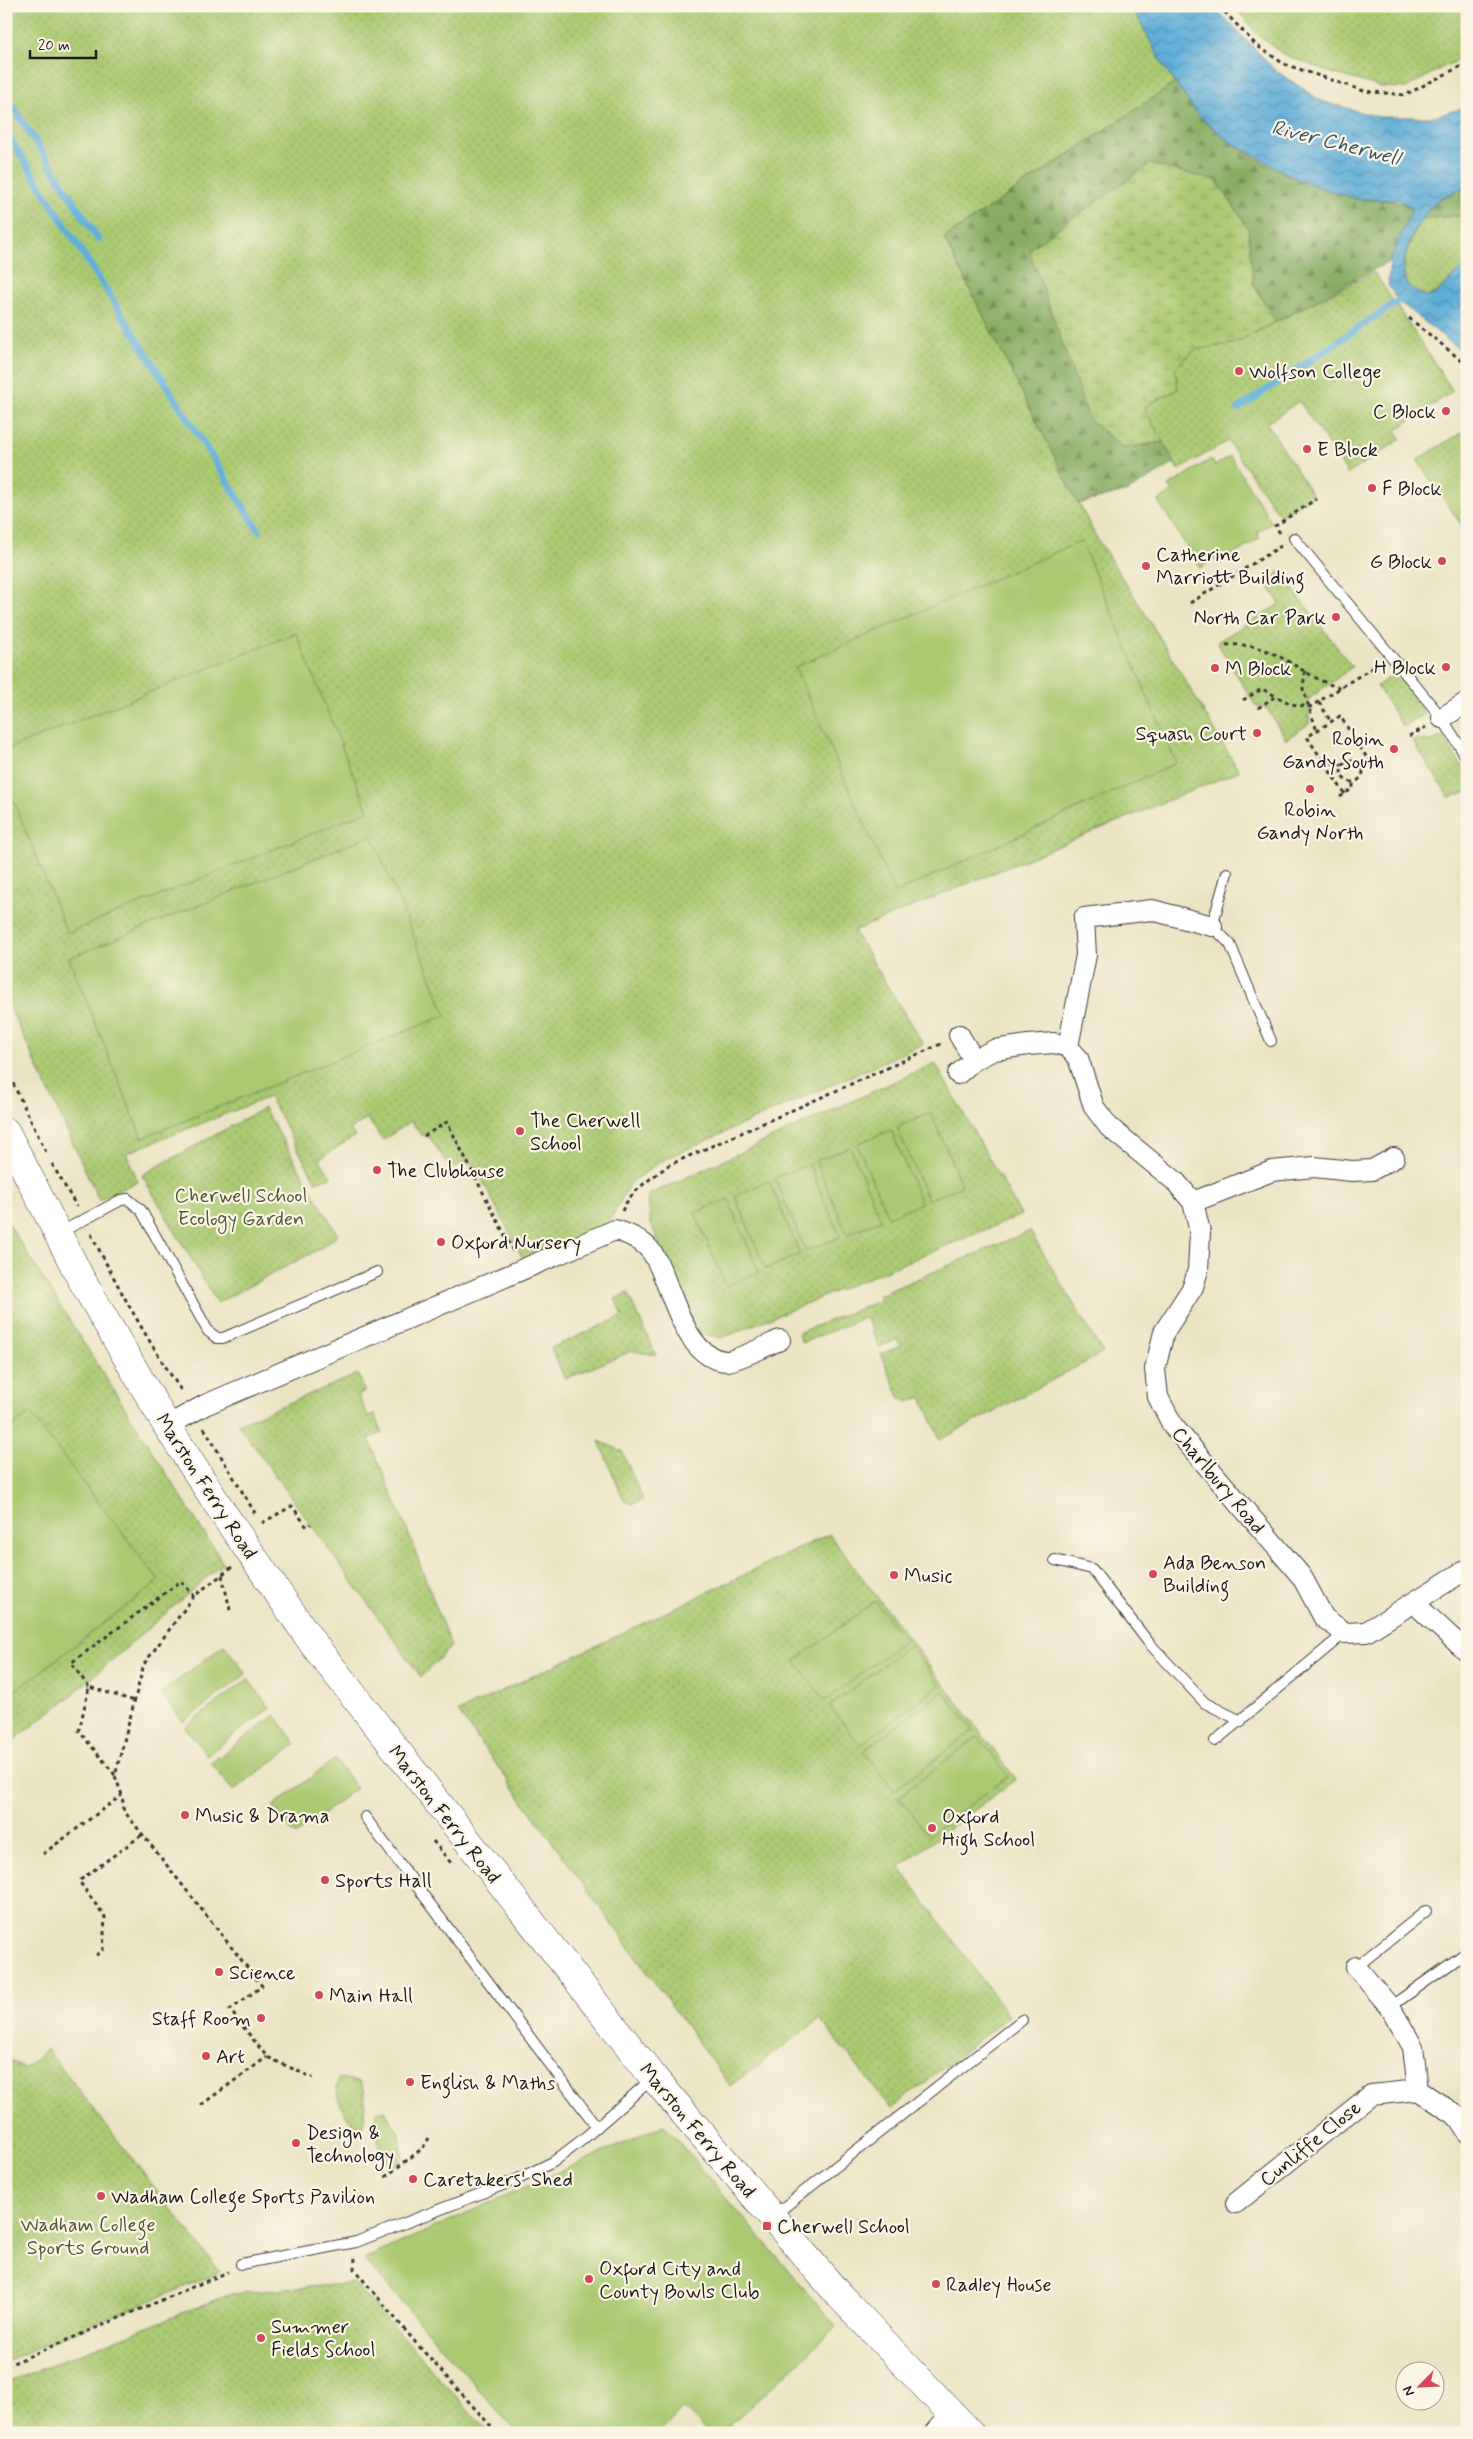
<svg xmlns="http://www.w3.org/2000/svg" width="1473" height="2439" font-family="Mynerve,sans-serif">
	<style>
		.green { fill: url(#green-dots); stroke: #637246 }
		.forest { fill: url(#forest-firs); stroke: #526440 }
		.wetland { fill: url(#wetland-marsh); stroke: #637246 }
		.pitch { fill: #aac971; stroke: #637246 }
		.water { fill: url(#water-waves); stroke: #3e657a }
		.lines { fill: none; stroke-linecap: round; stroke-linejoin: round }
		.stream { stroke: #5faed9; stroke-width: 7 }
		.lane-casing { stroke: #3b3a35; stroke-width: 12 }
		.street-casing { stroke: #3b3a35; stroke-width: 22 }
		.secondary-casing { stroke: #3b3a35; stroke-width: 29 }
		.path { stroke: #3b3a35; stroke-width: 3; stroke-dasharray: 4 4; stroke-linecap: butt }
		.lane { stroke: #fff; stroke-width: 10 }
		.street { stroke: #fff; stroke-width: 20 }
		.secondary { stroke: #fff; stroke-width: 28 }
		.poi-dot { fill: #d1495b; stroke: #fcf5e5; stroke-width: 2 }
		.labels { text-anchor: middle; stroke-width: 4.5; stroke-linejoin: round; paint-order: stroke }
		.poi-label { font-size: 20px; fill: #1c1c1c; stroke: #fcf5e5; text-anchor: start }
		.park-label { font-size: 20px; fill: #4e593a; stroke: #fcf5e5 }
		.street-label { font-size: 20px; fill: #1c1c1c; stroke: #fcf5e5 }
		.water-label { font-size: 21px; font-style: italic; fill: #375668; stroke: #fcf5e5 }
	</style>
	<defs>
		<pattern id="green-dots" width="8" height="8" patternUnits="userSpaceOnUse" patternTransform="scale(1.25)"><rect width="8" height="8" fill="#aac971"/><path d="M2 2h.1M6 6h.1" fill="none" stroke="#92ac61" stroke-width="1.8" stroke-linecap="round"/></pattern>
		<pattern id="forest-firs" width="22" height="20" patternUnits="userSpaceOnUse" patternTransform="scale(1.25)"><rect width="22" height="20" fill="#87ad63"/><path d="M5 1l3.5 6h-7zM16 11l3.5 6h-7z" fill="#6e8c51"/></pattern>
		<pattern id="wetland-marsh" width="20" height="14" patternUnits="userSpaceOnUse" patternTransform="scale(1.25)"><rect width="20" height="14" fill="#aac971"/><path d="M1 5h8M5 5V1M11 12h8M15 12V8" fill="none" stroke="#92ac61"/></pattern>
		<pattern id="water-waves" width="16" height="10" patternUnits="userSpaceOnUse" patternTransform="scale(1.25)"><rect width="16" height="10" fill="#5faed9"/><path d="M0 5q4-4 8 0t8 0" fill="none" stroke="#4e8daf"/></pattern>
	</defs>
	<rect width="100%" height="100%" fill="#fcf5e5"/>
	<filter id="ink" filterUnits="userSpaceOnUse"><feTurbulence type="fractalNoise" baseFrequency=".02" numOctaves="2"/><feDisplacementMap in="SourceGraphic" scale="10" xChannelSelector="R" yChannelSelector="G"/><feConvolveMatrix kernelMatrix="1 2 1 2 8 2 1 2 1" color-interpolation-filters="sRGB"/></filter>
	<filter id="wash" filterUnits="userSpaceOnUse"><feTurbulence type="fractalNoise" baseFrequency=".0096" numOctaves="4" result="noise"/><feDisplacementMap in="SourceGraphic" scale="20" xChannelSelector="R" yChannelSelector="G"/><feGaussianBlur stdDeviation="1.12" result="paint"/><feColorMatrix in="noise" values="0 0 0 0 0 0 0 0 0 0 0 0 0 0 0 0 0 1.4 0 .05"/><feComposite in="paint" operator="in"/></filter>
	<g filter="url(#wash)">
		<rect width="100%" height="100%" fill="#ebe4c4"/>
		<g class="green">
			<path d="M 6,6 L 1132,6 L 1164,67 L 1175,83 L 944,238 L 1096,537 L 1148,618 L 1239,771 L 854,931 L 923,1044 L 663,1160 L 630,1183 L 607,1226 L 524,1261 L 474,1164 L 464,1163 L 451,1169 L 430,1138 L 420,1134 L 411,1121 L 383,1140 L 367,1118 L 350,1130 L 355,1136 L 319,1159 L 331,1177 L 316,1182 L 269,1097 L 126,1153 L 138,1181 L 99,1200 L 6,999 Z"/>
			<path d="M 1234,6 L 1467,6 L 1467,57 L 1445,66 L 1406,88 L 1381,87 L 1329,72 L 1283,54 L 1256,33 Z"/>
			<path d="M 1467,215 L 1467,265 C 1457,271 1438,293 1431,295 C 1426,297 1422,295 1417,292 C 1390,279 1412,238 1421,219 Z"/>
			<path d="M 1374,272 L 1453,391 L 1396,430 L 1401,439 L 1348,474 L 1299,401 L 1267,423 L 1313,496 L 1280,516 L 1228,441 L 1178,470 L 1144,407 L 1177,389 L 1174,368 L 1194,350 L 1235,343 Z"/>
			<path d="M 1464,431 L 1467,434 L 1467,533 L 1417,460 Z"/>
			<path d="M 1280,572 L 1352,667 L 1309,699 L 1309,724 L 1286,739 L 1267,709 L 1255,705 L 1217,642 L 1280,604 L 1266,582 Z"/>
			<path d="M 1391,676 L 1402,681 L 1425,714 L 1403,727 L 1377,686 Z"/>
			<path d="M 1439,737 L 1444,739 L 1467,774 L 1467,792 L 1449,797 L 1412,740 L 1432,741 Z"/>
			<path d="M 935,1063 L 1021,1215 L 722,1338 L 706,1335 L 693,1326 L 650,1221 L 648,1195 Z"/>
			<path d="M 264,1108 L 338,1235 L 323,1247 L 217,1303 L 142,1175 Z"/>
			<path d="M 6,1220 L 223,1563 L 71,1696 L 6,1746 Z"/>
			<path d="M 1030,1231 L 1103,1353 L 940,1440 L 922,1397 L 908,1402 L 899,1397 L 881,1354 L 900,1346 L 898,1339 L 879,1347 L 866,1317 L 802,1343 L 798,1333 L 881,1300 L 879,1295 Z"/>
			<path d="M 628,1293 L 656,1355 L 632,1351 L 565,1379 L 551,1348 L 623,1316 L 615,1299 Z"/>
			<path d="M 358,1374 L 365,1391 L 358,1395 L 368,1416 L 374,1414 L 382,1433 L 369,1439 L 408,1532 L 451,1647 L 421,1677 L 238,1424 Z"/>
			<path d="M 599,1441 L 622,1451 L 643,1500 L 632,1504 L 624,1501 Z"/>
			<path d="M 829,1534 L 1016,1779 L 899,1867 L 1009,2016 L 891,2109 L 820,2019 L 730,2086 L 458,1712 Z"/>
			<path d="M 47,2049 L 220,2272 L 6,2361 L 6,2058 L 25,2068 Z"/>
			<path d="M 339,2078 L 360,2081 L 365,2092 L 364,2126 L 359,2131 C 346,2117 332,2098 339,2078 Z"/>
			<path d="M 384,2110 L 398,2131 L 404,2158 L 391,2168 C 379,2151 374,2133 377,2112 Z"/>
			<path d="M 354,2283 L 489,2433 L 6,2433 L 6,2383 L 231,2294 Z"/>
		</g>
		<g class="forest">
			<path d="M 1175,83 C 1183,94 1191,107 1200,117 C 1239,155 1301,184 1353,198 C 1376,204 1387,195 1412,208 L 1390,261 L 1275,322 L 1253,283 L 1248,228 L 1217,181 L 1123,448 L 1163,442 L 1175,463 L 1128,491 L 1078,504 L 944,238 Z"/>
			<path d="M 1467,187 L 1467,215 L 1421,219 L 1439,199 Z"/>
		</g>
		<path class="wetland" d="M 1150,164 L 1217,181 L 1248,228 L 1253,283 L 1275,322 L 1235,343 L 1194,350 L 1175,368 L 1178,389 L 1144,407 L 1163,442 L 1123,448 L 1089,419 L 1029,249 Z"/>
		<g class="pitch">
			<path d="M 1230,456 L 1272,523 L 1257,532 L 1260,538 L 1219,564 L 1215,558 L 1200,568 L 1158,501 L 1173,492 L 1169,486 L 1211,459 L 1215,466 Z"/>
			<path d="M 1081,541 L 1176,763 L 895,893 L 795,667 Z"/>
			<path d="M 296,633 L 368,811 L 67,933 L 6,782 L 6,750 Z"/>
			<path d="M 372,835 L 446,1015 L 142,1138 L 69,958 Z"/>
			<path d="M 931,1113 L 962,1186 L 928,1200 L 897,1127 Z"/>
			<path d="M 891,1130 L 921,1203 L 888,1217 L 857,1144 Z"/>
			<path d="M 850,1147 L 881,1220 L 847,1234 L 816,1161 Z"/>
			<path d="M 809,1164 L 840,1237 L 806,1251 L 775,1178 Z"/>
			<path d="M 769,1181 L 800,1254 L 766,1269 L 735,1196 Z"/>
			<path d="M 728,1199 L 759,1272 L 726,1286 L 695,1213 Z"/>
			<path d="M 30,1413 L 159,1581 L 6,1698 L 6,1431 Z"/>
			<path d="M 875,1601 L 905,1640 L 825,1701 L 795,1661 Z"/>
			<path d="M 224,1645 L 246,1674 L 183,1722 L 161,1693 Z"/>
			<path d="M 910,1645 L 940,1685 L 860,1745 L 830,1706 Z"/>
			<path d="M 248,1679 L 270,1708 L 207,1755 L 185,1727 Z"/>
			<path d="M 943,1691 L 973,1730 L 894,1791 L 864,1751 Z"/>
			<path d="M 275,1715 L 296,1744 L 233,1791 L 211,1763 Z"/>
			<path d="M 978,1736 L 1008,1776 L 929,1836 L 899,1797 Z"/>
			<path d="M 335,1759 L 356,1788 L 295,1835 L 273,1806 Z"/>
			<path d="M 664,2125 L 837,2327 L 721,2433 L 708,2433 L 683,2408 L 660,2433 L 517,2433 L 364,2259 Z"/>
		</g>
		<path class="water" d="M 1132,6 L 1213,6 L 1275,70 L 1321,101 L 1379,117 L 1431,117 L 1467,107 L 1467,187 C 1458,190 1446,194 1439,199 C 1421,212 1399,255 1404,277 C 1406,286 1411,289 1419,293 C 1424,295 1427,298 1433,295 C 1440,292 1455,272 1467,265 L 1467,355 L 1398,301 L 1388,285 L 1390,261 L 1412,208 L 1398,200 L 1356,199 L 1301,181 L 1232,143 L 1199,116 L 1164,67 Z"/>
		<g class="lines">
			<g class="stream">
				<path d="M 6,96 L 98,239"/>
				<path d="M 6,132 L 259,531"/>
				<path d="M 1238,409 L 1398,301"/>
			</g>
		</g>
	</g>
	<g filter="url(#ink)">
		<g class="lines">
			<defs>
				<g id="lane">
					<path d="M 1294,538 L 1442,718 L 1467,758"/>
					<path d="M 1227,873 L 1212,926 L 1230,944 L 1271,1041"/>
					<path d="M 59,1233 L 121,1200 L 128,1199 L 141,1210 L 208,1331 L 217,1338 L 223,1338 L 377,1272"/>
					<path d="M 1055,1560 L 1092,1569 L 1149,1643 L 1205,1703 L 1241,1721"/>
					<path d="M 1215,1741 L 1345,1633"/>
					<path d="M 365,1817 L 597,2127"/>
					<path d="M 1356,1967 L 1426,1911"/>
					<path d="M 1390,2007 L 1463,1955"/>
					<path d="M 773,2216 L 1022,2020"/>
					<path d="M 241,2264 L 356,2242 L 518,2179 L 553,2162 L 582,2140 L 653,2078"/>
				</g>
				<g id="street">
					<path d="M 1442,718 L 1467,702"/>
					<path d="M 959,1035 L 974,1060 L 994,1050 L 1028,1045 L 1054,1043 L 1068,1047 L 1078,1058 L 1094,1107 L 1109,1127 L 1175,1181 L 1193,1202 L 1200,1232 L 1198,1270 L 1193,1287 L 1164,1332 L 1155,1369 L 1158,1397 L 1173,1426 L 1302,1577 L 1324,1618 L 1345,1633 L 1366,1632 L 1467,1569"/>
					<path d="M 1068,1047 L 1086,955 L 1084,918 L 1152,910 L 1212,926"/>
					<path d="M 958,1074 L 974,1060"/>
					<path d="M 1193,1202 L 1272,1171 L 1314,1167 L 1352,1171 L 1372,1170 L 1394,1158"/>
					<path d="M 167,1426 L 205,1405 L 615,1230 C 629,1234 644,1240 653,1254 C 672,1284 683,1360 727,1361 C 736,1361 770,1344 780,1340"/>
					<path d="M 1414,1603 L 1467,1652"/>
					<path d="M 1356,1967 L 1390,2007 L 1413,2047 L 1418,2090 L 1456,2115 L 1467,2132"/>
					<path d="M 1236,2203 L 1371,2095 L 1418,2090"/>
					<path d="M 935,2433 L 951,2415"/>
				</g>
				<path id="secondary" d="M 6,1132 L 80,1277 L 167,1426 L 227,1519 L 314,1645 L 654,2078 L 838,2294 L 970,2433"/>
			</defs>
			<use href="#lane" class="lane-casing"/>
			<use href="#street" class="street-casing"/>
			<use href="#secondary" class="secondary-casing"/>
			<g class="path">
				<path d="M 1219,6 L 1256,45 L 1284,64 L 1364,91 L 1405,95 L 1467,63"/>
				<path d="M 1409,318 L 1467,365"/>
				<path d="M 1280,533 L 1275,526 L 1316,499"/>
				<path d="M 1190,603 L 1281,546"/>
				<path d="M 1226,645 C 1277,641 1297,675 1340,688"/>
				<path d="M 1305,671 L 1303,689 L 1317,731"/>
				<path d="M 1243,700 L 1262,689 L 1276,696"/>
				<path d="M 1319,702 L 1331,722"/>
				<path d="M 1258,708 L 1276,696 L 1291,704 L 1310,707 L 1378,664"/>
				<path d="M 1409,736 L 1426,727"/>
				<circle cx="1352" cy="771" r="11"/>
				<path d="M 1323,761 L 1342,765"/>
				<path d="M 1362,765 L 1376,757"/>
				<path d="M 1345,794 L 1307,737 L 1340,716 L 1369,761"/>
				<path d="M 1340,797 L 1353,788 L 1353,782"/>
				<path d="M 6,1069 L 46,1152"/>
				<path d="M 424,1136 L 447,1122 L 513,1251"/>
				<path d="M 52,1164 L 77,1207"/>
				<path d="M 622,1211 C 630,1191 652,1178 669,1165 L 941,1044"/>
				<path d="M 91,1234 C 119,1289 148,1342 183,1393"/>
				<path d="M 204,1428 L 255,1513"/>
				<path d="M 262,1523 L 292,1506 L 307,1527 L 311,1524"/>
				<path d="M 232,1567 L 194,1596 L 144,1664 L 115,1776 L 122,1795 L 124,1811 L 262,1986 L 230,2010 L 267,2057 L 313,2078"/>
				<path d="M 222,1575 L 231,1614"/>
				<path d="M 89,1687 L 71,1663 L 181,1581 L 194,1596"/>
				<path d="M 115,1775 L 79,1731 L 89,1687 L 135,1701"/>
				<path d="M 433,1841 L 451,1863"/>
				<path d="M 43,1854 L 122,1795"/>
				<path d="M 96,1955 L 103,1951 L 105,1917 L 79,1881 L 143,1834"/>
				<path d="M 201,2105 L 267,2057"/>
				<path d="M 385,2177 L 423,2148 L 429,2138"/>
				<path d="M 355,2258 L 354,2269 L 416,2343 L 497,2433"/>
				<path d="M 6,2366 L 228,2272"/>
			</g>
			<use href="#lane" class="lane"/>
			<use href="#street" class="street"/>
			<use href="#secondary" class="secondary"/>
		</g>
	</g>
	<g class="poi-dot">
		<circle cx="1239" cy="371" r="5"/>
		<circle cx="1446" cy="411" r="5"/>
		<circle cx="1307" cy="449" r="5"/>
		<circle cx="1372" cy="488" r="5"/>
		<circle cx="1442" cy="561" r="5"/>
		<circle cx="1146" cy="566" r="5"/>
		<circle cx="1336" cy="617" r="5"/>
		<circle cx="1446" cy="667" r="5"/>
		<circle cx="1215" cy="668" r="5"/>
		<circle cx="1257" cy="733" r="5"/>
		<circle cx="1394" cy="749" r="5"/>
		<circle cx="1310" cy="789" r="5"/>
		<circle cx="520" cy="1131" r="5"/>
		<circle cx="377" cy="1170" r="5"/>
		<circle cx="441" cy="1242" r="5"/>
		<circle cx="1153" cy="1574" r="5"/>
		<circle cx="894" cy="1575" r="5"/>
		<circle cx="185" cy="1815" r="5"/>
		<circle cx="932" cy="1828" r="5"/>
		<circle cx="325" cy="1880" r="5"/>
		<circle cx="219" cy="1972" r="5"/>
		<circle cx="319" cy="1995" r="5"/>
		<circle cx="261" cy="2018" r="5"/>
		<circle cx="206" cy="2056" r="5"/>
		<circle cx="410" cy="2082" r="5"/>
		<circle cx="296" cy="2143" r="5"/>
		<circle cx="413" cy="2179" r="5"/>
		<circle cx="101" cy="2196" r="5"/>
		<rect x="762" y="2221" width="10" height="10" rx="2.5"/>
		<circle cx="589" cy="2279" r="5"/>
		<circle cx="936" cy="2284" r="5"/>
		<circle cx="261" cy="2338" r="5"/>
	</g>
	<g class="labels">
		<g class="poi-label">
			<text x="1249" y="378">Wolfson College</text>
			<text x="1436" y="418" text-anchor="end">C Block</text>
			<text x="1317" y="456">E Block</text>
			<text x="1382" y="495">F Block</text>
			<text x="1156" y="561">Catherine<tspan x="1156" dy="23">Marriott Building</tspan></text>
			<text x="1432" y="568" text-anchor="end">G Block</text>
			<text x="1326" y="624" text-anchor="end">North Car Park</text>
			<text x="1436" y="674" text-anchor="end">H Block</text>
			<text x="1225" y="675">M Block</text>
			<text x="1247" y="740" text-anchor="end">Squash Court</text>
			<text x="1384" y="745" text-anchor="end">Robin<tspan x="1384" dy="23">Gandy South</tspan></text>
			<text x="1310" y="816" text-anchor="middle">Robin<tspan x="1310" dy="23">Gandy North</tspan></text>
			<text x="530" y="1127">The Cherwell<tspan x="530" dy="23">School</tspan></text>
			<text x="387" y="1177">The Clubhouse</text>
			<text x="451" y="1249">Oxford Nursery</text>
			<text x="1163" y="1569">Ada Benson<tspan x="1163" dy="23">Building</tspan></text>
			<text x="904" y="1582">Music</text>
			<text x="195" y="1822">Music &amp; Drama</text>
			<text x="942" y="1823">Oxford<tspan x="942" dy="23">High School</tspan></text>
			<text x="335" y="1887">Sports Hall</text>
			<text x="229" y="1979">Science</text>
			<text x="329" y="2002">Main Hall</text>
			<text x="251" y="2025" text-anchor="end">Staff Room</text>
			<text x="216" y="2063">Art</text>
			<text x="420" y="2089">English &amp; Maths</text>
			<text x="306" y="2139">Design &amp;<tspan x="306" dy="23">Technology</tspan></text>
			<text x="423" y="2186">Caretakers' Shed</text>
			<text x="111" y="2203">Wadham College Sports Pavilion</text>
			<text x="777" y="2233">Cherwell School</text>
			<text x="599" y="2275">Oxford City and<tspan x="599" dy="23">County Bowls Club</tspan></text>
			<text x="946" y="2291">Radley House</text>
			<text x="271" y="2333">Summer<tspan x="271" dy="23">Fields School</tspan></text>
		</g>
		<g class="park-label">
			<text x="241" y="1202">Cherwell School<tspan x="241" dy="23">Ecology Garden</tspan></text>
			<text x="88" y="2231">Wadham College<tspan x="88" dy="23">Sports Ground</tspan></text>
		</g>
		<g class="street-label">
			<text transform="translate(1219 1480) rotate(50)" y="7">Charlbury Road</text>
			<text transform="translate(207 1486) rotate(57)" y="7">Marston Ferry Road</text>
			<text transform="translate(445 1814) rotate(52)" y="7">Marston Ferry Road</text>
			<text transform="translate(698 2130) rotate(50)" y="7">Marston Ferry Road</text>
			<text transform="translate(1310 2143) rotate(-39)" y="7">Cunliffe Close</text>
		</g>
		<g class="water-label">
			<text transform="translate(1336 142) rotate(14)" y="7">River Cherwell</text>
		</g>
	</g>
	<rect width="1473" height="2439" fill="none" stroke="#fcf5e5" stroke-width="25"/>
	<g transform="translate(1420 2386) rotate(246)"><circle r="24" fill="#fcf5e5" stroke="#a29e95"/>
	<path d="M0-4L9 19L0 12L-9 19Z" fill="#d1495b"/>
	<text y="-8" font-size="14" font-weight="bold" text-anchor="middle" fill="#1c1c1c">N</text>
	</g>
	<path d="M30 50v8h66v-8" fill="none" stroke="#1c1c1c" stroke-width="2.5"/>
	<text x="38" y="50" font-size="15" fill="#1c1c1c" stroke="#fcf5e5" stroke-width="4" paint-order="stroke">20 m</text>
</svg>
